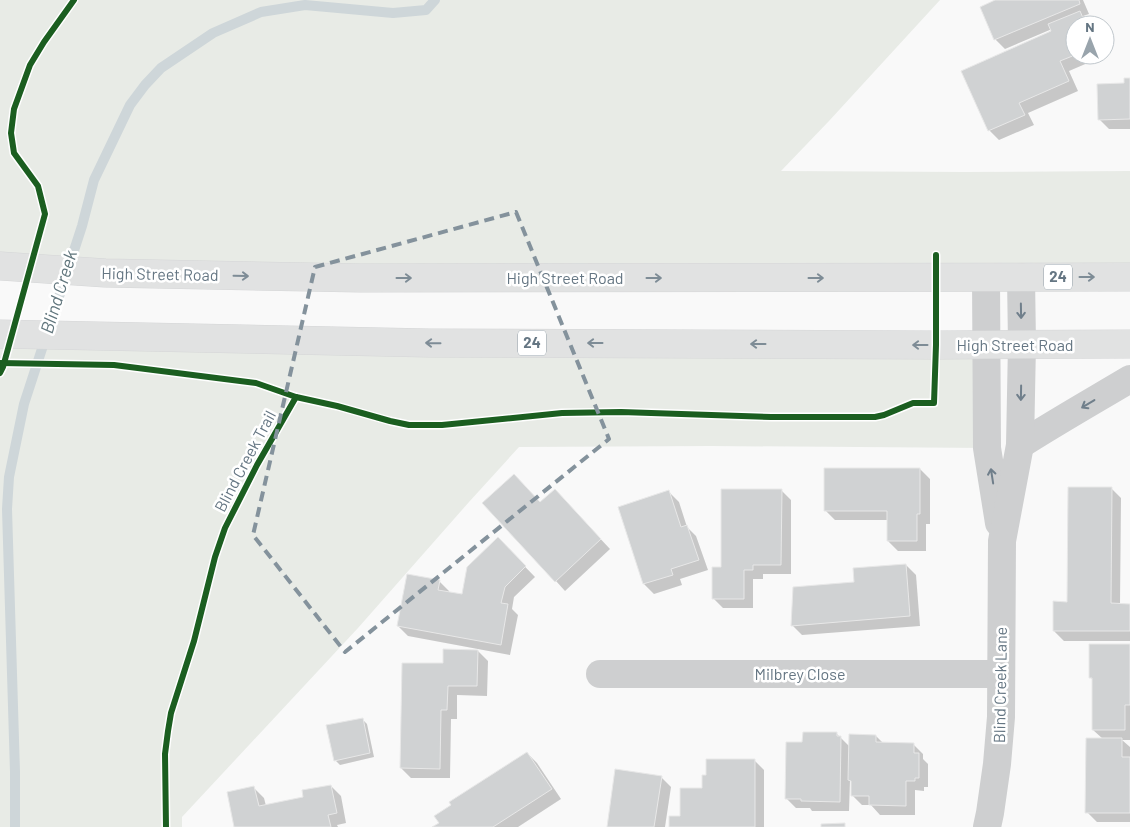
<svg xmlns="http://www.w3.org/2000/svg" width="1130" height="827" font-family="Barlow,sans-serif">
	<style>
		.green { fill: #e8ebe6 }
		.shadow { fill: #0003 }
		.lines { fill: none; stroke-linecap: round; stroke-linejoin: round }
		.stream { stroke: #ced6d9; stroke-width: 10 }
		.building { fill: #d0d2d3; stroke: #e8e8e8 }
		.primary-casing { stroke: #d5d6d7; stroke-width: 29 }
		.street { stroke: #cecfd0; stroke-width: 28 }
		.primary { stroke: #e1e2e2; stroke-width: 28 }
		.cycleway-casing { stroke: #fff; stroke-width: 9 }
		.cycleway { stroke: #1b5e20; stroke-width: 6 }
		.oneway { stroke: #7e8c96 }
		.oneway2 { stroke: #707f8b }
		.marked { fill: none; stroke: #84929c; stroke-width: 4; stroke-dasharray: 10 6; stroke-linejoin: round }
		.labels { text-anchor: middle; stroke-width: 5; stroke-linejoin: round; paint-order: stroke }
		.shield { fill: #fff; stroke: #939fa8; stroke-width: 1 }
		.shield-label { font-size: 15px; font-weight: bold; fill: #657683 }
		.street-label { font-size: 16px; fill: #657683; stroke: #fff }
		.water-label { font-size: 18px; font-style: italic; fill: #60757c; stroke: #fff }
	</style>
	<rect width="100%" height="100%" fill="#f9f9f9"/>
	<g class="green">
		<path d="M 0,0 L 940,0 L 829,121 L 781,171 L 964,172 L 1130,171 L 1130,277 L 0,266 Z"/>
		<path d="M 0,334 L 986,344 L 987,448 L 711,446 L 519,447 L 469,502 L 358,628 L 182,817 L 182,827 L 0,827 Z"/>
	</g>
	<g class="shadow">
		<path d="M 998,0 L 1083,0 L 1089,14 L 1083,16 L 1091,25 L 1075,25 L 1075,55 L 1104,55 L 1104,56 L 1069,71 L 1078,91 L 1028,113 L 1034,125 L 999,140 L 989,130 L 1053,32 L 1052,29 L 1005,49 L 995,39 Z"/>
		<path d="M 1130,80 L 1130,129 L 1109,129 L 1099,119 Z"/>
		<path d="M 920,469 L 930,479 L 930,524 L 926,524 L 926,551 L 898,551 L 888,541 L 888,520 L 835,520 L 825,510 Z"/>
		<path d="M 1111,488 L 1121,498 L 1120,605 L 1130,605 L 1130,641 L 1064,641 L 1054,631 L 1069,603 Z"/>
		<path d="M 781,490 L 791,500 L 791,574 L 763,574 L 763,579 L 753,579 L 753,608 L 723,608 L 713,598 L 723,569 Z"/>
		<path d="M 669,492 L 679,502 L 687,527 L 696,536 L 708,570 L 680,579 L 682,585 L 654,594 L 644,584 Z"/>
		<path d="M 564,500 L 610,549 L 565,591 L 556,581 L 541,504 Z"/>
		<path d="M 498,539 L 535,577 L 514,597 L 512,609 L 518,615 L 510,655 L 408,636 L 398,626 L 439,581 L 449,591 L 449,593 L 463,596 Z"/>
		<path d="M 906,565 L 916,575 L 920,626 L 802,635 L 792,625 L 856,583 Z"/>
		<path d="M 1130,645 L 1130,740 L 1122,740 L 1130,747 L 1130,822 L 1097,822 L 1087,812 L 1103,739 L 1093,730 L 1093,680 L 1090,677 Z"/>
		<path d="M 478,651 L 488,661 L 487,696 L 457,695 L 457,719 L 451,719 L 450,778 L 411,778 L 401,768 L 445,664 Z"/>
		<path d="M 362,719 L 367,724 L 374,757 L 340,765 L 335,760 Z"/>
		<path d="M 837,734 L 850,747 L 876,736 L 884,744 L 913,744 L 923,754 L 923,759 L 928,764 L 928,787 L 924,787 L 924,791 L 915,790 L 915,815 L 880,815 L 871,805 L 862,805 L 852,795 L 853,783 L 850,780 L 849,811 L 812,811 L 810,808 L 796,808 L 786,798 L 803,743 Z"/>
		<path d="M 527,753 L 537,763 L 561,799 L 518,827 L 434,827 Z"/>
		<path d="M 754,760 L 764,770 L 764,827 L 670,827 L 681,817 L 703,789 Z"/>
		<path d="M 661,777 L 671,787 L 665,827 L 608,827 Z"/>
		<path d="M 331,786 L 341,796 L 346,823 L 337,825 L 338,827 L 235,827 L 254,788 L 264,798 L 266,806 L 304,798 Z"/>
	</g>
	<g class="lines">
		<path class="stream" d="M 15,827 L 15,772 L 7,509 L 9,477 L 24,404 L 82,226 L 94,180 L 130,105 L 145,85 L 161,68 L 213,33 L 261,12 L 305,5 L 393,13 L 426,10 L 435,0"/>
	</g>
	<g class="building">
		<path d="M 995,0 L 1079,0 L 1080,4 L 994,40 L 980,7 Z"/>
		<path d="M 1080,11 L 1086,25 L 1075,25 L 1075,55 L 1060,61 L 1069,81 L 1019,103 L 1025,115 L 988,131 L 961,71 L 1051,31 L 1048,24 Z"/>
		<path d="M 1124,78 L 1130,78 L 1130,119 L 1098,120 L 1097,84 L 1124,83 Z"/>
		<path d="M 824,468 L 920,468 L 920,514 L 917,514 L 917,541 L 887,541 L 887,511 L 824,511 Z"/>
		<path d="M 514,474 L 540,502 L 555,489 L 601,539 L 555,582 L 482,503 Z"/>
		<path d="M 1068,487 L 1112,487 L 1111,603 L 1130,604 L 1130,631 L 1053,631 L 1053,601 L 1067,602 Z"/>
		<path d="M 721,489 L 782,489 L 781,565 L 753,565 L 753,570 L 744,570 L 744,599 L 712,599 L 712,567 L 721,567 Z"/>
		<path d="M 669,490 L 681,527 L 687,525 L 699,560 L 671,569 L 673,575 L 643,584 L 618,507 Z"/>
		<path d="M 498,537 L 526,566 L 505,587 L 501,603 L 508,604 L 501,645 L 397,626 L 407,574 L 440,580 L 438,590 L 462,594 L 467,567 Z"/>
		<path d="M 906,564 L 910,616 L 791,626 L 793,587 L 854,582 L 853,568 Z"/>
		<path d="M 1089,644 L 1130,644 L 1130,705 L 1125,705 L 1125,730 L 1092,730 L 1092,678 L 1089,678 Z"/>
		<path d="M 443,649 L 478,650 L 477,686 L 448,686 L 447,710 L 441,710 L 440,769 L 400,768 L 402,663 L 443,663 Z"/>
		<path d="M 363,718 L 370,753 L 334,761 L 326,725 Z"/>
		<path d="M 803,732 L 837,732 L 837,736 L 841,736 L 840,802 L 801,801 L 801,799 L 785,799 L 786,742 L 802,742 Z"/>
		<path d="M 849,734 L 876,735 L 876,742 L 914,743 L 914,753 L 919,753 L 919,778 L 915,778 L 915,781 L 906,781 L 906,806 L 869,805 L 869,796 L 851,796 L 851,781 L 848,780 Z"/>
		<path d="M 1086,738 L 1122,738 L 1122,757 L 1130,757 L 1130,813 L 1085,813 Z"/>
		<path d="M 527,752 L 552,789 L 493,827 L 432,827 L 439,823 L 434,816 L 451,805 L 449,802 Z"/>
		<path d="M 706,759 L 755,759 L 755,827 L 669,827 L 669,816 L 680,816 L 680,788 L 702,788 L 702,775 L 706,775 Z"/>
		<path d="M 615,769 L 662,776 L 654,827 L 607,827 Z"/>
		<path d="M 331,785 L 337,813 L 328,815 L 331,827 L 234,827 L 227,792 L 254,786 L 259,806 L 303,797 L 302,790 Z"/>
		<path d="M 845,823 L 845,827 L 821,827 L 821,824 Z"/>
	</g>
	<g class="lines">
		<defs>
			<g id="primary">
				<path d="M 0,266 L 105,273 L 360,278 L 1130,277"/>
				<path d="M 0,334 L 429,343 L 936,345 L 1130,344"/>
			</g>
		</defs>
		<use href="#primary" class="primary-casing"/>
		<g class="street">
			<path d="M 986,278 L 987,448 L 999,523"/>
			<path d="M 1020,445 C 1056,422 1093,401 1130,379"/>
			<path d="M 600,674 L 1000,674"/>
			<path d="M 987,827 L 990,813 L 997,764 L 1001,717 L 1002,541 L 1020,445 L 1022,344 L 1021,277"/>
		</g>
		<use href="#primary" class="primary"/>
		<defs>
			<g id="cycleway">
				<path d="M 0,363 L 114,365 L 256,383 L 296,397 L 257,465 L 225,528 L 215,557 L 194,641 L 171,713 L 168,731 L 165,754 L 166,827"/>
				<path d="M 0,373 L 3,367 L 45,214 L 38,186 L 14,153 L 11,133 L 14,109 L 30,65 L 44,42 L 74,0"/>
				<path d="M 296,397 L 337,406 L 390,421 L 409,425 L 442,425 L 562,413 L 621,412 L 771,417 L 875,417 L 884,415 L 913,403 L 934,403 L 936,345 L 936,255"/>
			</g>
		</defs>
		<use href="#cycleway" class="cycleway-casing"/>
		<use href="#cycleway" class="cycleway"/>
	</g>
	<defs><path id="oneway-shaft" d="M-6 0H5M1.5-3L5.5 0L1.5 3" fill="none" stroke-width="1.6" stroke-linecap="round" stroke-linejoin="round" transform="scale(1.25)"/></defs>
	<g class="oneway">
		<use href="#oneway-shaft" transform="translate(241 276) rotate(1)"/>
		<use href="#oneway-shaft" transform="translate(1087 277)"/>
		<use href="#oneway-shaft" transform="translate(404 278)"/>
		<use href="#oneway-shaft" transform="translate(654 278)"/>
		<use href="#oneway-shaft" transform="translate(816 278)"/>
		<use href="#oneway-shaft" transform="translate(433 343) rotate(-179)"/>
		<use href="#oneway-shaft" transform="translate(595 343) rotate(-180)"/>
		<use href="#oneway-shaft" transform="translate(758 344) rotate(-180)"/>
		<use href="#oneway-shaft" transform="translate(920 345) rotate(-180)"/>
	</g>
	<g class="oneway2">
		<use href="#oneway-shaft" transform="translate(1021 311) rotate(89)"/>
		<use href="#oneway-shaft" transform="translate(1021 393) rotate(91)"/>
		<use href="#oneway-shaft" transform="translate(1088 404) rotate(149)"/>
		<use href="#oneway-shaft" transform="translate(992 476) rotate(-99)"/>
	</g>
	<path class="marked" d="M 516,212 L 609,439 L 345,652 L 253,535 L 315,267 Z"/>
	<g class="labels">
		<g class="shield">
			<rect x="1044" y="264.5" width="28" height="25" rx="4"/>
			<rect x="518" y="330.5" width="28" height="25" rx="4"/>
		</g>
		<g class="shield-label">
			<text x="1058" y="282">24</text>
			<text x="532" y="348">24</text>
		</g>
		<g class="street-label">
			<text transform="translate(160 274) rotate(1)" y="6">High Street Road</text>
			<text x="565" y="284">High Street Road</text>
			<text x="1015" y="351">High Street Road</text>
			<text transform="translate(245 461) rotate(-62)" y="6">Blind Creek Trail</text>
			<text x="800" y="680">Milbrey Close</text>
			<text transform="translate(1000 685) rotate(-89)" y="6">Blind Creek Lane</text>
		</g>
		<g class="water-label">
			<text transform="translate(59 292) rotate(-73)" y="6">Blind Creek</text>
		</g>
	</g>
	<g transform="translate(1090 40)"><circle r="24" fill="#ffffff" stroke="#c1c8cd"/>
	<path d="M0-4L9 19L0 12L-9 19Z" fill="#99a4ac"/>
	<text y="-8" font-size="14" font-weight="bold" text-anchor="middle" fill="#657683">N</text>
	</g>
</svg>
